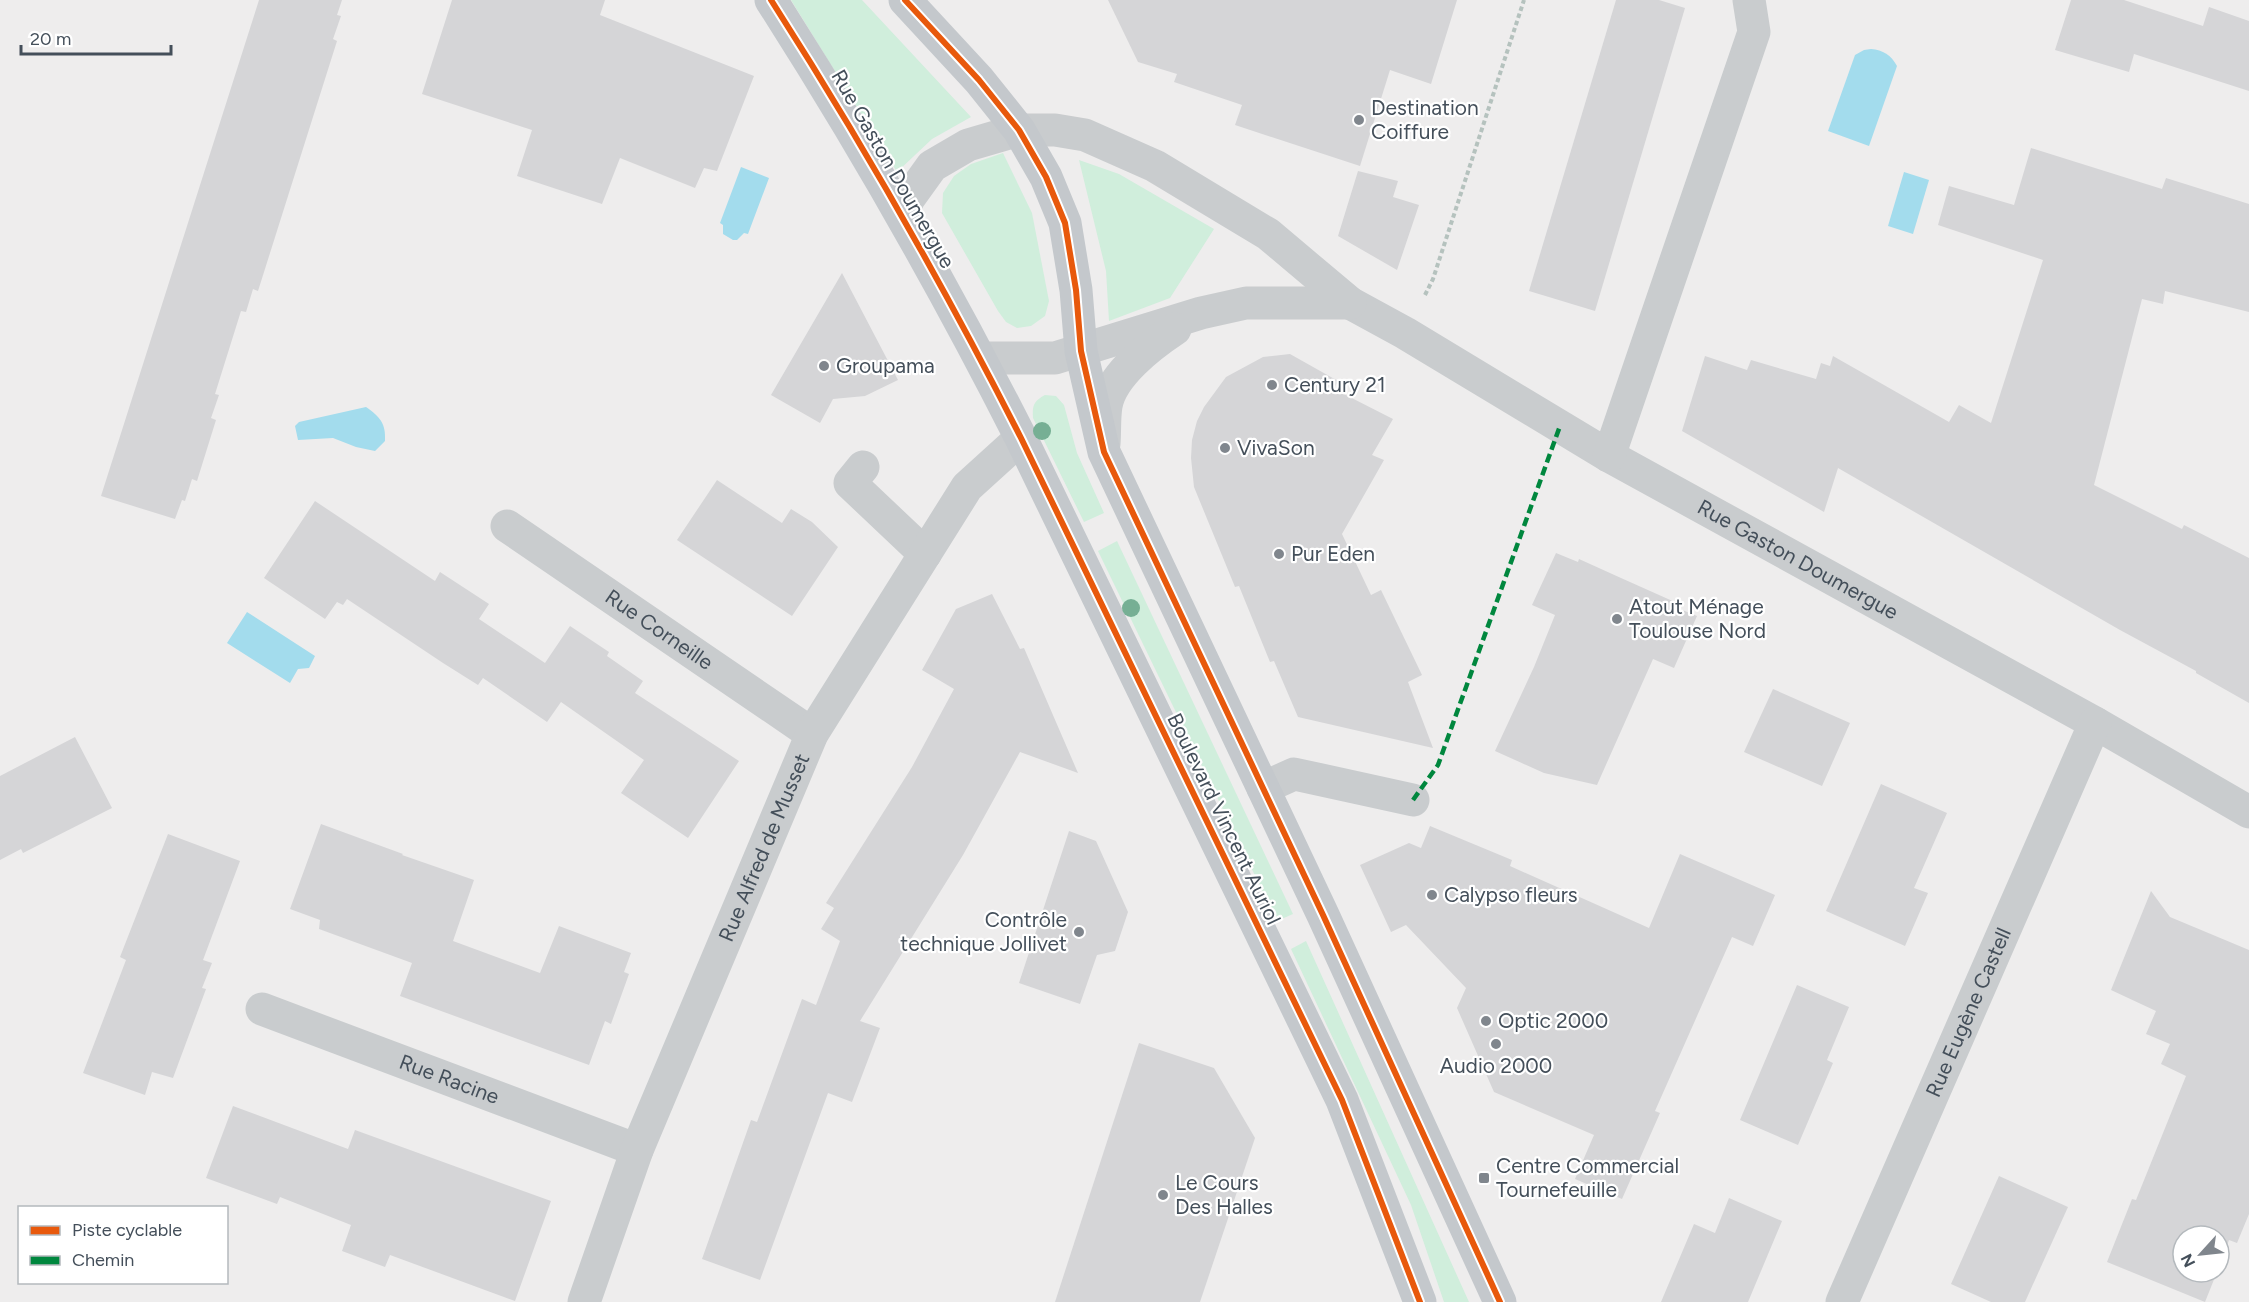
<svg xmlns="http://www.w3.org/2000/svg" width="2249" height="1302" font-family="Figtree,sans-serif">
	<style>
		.green { fill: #d0eedc }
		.water { fill: #a3dced }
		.building { fill: #d5d5d7 }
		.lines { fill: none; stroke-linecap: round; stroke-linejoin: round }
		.path { stroke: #b5c2be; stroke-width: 4; stroke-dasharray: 4.5 3; stroke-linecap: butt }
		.minor { stroke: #c9ccce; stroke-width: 33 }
		.major { stroke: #c4c8cc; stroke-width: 33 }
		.quiet { stroke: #00873e; stroke-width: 4.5; stroke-dasharray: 9 4.5; stroke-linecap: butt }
		.cycleway-casing { stroke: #fff; stroke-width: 10 }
		.cycleway { stroke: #e8590c; stroke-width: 6 }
		.tree { fill: #76af94 }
		.poi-dot { fill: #80868d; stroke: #fff; stroke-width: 2 }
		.labels { text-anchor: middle; stroke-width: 4.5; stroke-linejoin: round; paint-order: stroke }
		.poi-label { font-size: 21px; fill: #444f5a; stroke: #fff; text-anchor: start }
		.street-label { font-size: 21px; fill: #444f5a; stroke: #fff }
	</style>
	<rect width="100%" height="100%" fill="#eeeded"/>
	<g class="green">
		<path d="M 791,0 L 862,0 L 971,117 L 932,139 L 897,172 Z"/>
		<path d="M 1003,153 L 1032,213 L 1049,301 L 1045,316 L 1031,326 L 1017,328 L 1006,322 L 998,311 L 942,213 L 943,193 L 954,176 L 971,164 Z"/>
		<path d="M 1079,160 L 1119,174 L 1214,229 L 1170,298 L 1109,321 L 1106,271 Z"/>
		<path d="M 1045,395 L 1056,396 L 1064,405 L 1077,453 L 1104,513 L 1084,522 L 1033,418 C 1032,405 1034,401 1045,395 Z"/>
		<path d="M 1117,541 L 1293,914 L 1277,921 L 1098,551 Z"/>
		<path d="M 1306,941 L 1469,1302 L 1444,1302 L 1411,1205 L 1291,949 Z"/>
	</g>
	<g class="water">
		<path d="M 1871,49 C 1883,50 1891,55 1897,66 L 1869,146 L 1828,131 L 1855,55 L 1864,50 Z"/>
		<path d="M 741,167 L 769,178 L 748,234 L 744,233 L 737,240 L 733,240 L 723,234 L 723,225 L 720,223 Z"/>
		<path d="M 1904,172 L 1929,180 L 1913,234 L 1888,226 Z"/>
		<path d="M 366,407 C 380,417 386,423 385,441 L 375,451 L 356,447 L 333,438 L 298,440 L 295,426 L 299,422 Z"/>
		<path d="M 247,612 L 315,656 L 309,668 L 298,669 L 290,683 L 227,643 Z"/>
	</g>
	<g class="building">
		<path d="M 259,0 L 342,0 L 337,15 L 341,16 L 333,39 L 337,41 L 258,291 L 253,289 L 246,312 L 241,311 L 215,394 L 219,395 L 211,418 L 216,420 L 197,481 L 192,479 L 185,501 L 182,500 L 175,519 L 101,496 Z"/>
		<path d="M 452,0 L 605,0 L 600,15 L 754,76 L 717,171 L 704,168 L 695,188 L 620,158 L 602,204 L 517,176 L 532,130 L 422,94 Z"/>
		<path d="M 1108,0 L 1457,0 L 1431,84 L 1390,70 L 1360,166 L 1235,125 L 1242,105 L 1174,82 L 1177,74 L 1138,62 Z"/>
		<path d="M 1616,0 L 1659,0 L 1685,8 L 1595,311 L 1529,291 Z"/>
		<path d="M 2071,0 L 2124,0 L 2203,26 L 2209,7 L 2249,21 L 2249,91 L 2134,54 L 2129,72 L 2055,50 Z"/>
		<path d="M 2031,148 L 2162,189 L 2166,178 L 2249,204 L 2249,312 L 2165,291 L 2163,304 L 2142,299 L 2094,485 L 2182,529 L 2184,525 L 2249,558 L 2249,703 L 2196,673 L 2196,671 L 2120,630 L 1838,468 L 1824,512 L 1682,431 L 1705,356 L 1747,370 L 1751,360 L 1816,379 L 1821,363 L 1830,366 L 1833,356 L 1949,422 L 1959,405 L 1991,423 L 2043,260 L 1938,225 L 1949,186 L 2014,205 Z"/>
		<path d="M 1358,171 L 1398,181 L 1393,197 L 1419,205 L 1397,270 L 1338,236 Z"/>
		<path d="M 842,273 L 898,380 L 865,396 L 833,399 L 820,423 L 771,395 Z"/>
		<path d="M 1290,354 L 1338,381 L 1334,389 L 1393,419 L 1372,455 L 1384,460 L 1342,534 L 1371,595 L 1381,590 L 1422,675 L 1408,682 L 1433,748 L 1298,717 L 1274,661 L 1270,662 L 1239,586 L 1235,587 L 1194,487 L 1191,458 L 1192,440 L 1197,421 L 1204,407 L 1226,377 L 1263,357 Z"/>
		<path d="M 717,480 L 782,523 L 791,509 L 812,522 L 838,547 L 792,616 L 677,540 Z"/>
		<path d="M 315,501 L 435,581 L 440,572 L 489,604 L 479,619 L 545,663 L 570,626 L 609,652 L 607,656 L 643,681 L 635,693 L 739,761 L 688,838 L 621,793 L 644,760 L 561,702 L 547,722 L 483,678 L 478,685 L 443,663 L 347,599 L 343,605 L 337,602 L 325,619 L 264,578 Z"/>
		<path d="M 1556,553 L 1578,562 L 1579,559 L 1621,578 L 1677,603 L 1675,607 L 1697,616 L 1674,668 L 1653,659 L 1597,785 L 1544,773 L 1495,751 L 1534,667 L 1555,615 L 1532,605 Z"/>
		<path d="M 992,594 L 1020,649 L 1024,648 L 1078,773 L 1020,752 L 963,855 L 860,1021 L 880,1028 L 852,1102 L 828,1093 L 760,1280 L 702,1259 L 751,1120 L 757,1122 L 802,999 L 816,1005 L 840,941 L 821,929 L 834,908 L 826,903 L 912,767 L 954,689 L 922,670 L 956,609 Z"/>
		<path d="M 1773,689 L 1850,723 L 1822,786 L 1744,752 Z"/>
		<path d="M 75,737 L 112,808 L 23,853 L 21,849 L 0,860 L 0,776 Z"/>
		<path d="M 1881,784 L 1947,813 L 1914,888 L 1928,893 L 1905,946 L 1826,911 Z"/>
		<path d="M 321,824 L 403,854 L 402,855 L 474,880 L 453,941 L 540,973 L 559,926 L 631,953 L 624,972 L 629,974 L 611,1024 L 605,1021 L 589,1065 L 400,996 L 412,963 L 319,929 L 320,920 L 290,909 Z"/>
		<path d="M 1430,826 L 1512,860 L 1510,866 L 1649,928 L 1680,854 L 1775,895 L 1753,946 L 1732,937 L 1655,1111 L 1660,1113 L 1622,1199 L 1575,1179 L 1594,1135 L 1494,1092 L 1457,1008 L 1466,988 L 1406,925 L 1391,932 L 1360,865 L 1409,843 L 1421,848 Z"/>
		<path d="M 1069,831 L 1096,841 L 1128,912 L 1115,951 L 1097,955 L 1080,1004 L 1019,983 Z"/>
		<path d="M 168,834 L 240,861 L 203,960 L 212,963 L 202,988 L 206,989 L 173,1078 L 152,1072 L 145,1095 L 83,1073 L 126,960 L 120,957 Z"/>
		<path d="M 2151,891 L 2170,917 L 2249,950 L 2249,1214 L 2237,1243 L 2229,1240 L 2219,1266 L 2219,1236 L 2183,1236 L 2183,1272 L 2217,1272 L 2205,1302 L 2107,1262 L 2132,1199 L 2136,1200 L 2186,1076 L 2161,1064 L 2170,1044 L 2146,1034 L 2156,1011 L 2111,990 Z"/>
		<path d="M 1797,985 L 1849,1007 L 1827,1060 L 1833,1063 L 1798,1145 L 1740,1120 Z"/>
		<path d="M 1139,1043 L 1214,1068 L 1255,1138 L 1200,1302 L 1055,1302 Z"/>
		<path d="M 233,1106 L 348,1149 L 355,1130 L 551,1201 L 515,1301 L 390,1255 L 385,1267 L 342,1251 L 351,1225 L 280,1197 L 277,1204 L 206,1178 Z"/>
		<path d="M 1999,1176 L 2068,1207 L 2025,1302 L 1991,1302 L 1951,1284 Z"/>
		<path d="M 1729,1198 L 1782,1221 L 1748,1302 L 1661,1302 L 1694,1224 L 1715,1233 Z"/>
	</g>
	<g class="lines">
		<path class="path" d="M 1425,295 L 1433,279 L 1524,0"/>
		<g class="minor">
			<path id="s1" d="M 902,214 L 909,198 L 932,166 L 968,145 L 1019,130 L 1055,130 L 1085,135 L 1155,166 L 1268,234 L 1350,303 L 1405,333 L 1609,456 L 2095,723 L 2249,812"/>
			<path d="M 981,358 L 1055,358 L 1201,313 L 1246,303 L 1350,303"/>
			<path d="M 1104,444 C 1105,431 1104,418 1106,406 C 1111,375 1151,345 1175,329"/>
			<path d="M 1609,456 L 1754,32 L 1749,0"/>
			<path d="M 863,467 L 850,483 L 925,554"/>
			<path id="s2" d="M 507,526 L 812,734"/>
			<path d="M 1263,788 L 1294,774 L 1413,800"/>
			<path id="s3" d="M 262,1009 L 637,1150"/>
			<path id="s4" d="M 584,1302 L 637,1150 L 812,734 L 967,487 L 1021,438"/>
			<path id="s5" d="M 1842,1302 L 2095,723"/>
		</g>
		<g class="major">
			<path d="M 771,0 C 862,142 945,288 1021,438 L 1342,1100 L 1420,1302"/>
			<path d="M 905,0 L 979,80 L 1019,130 L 1046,177 L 1065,223 L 1076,290 L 1081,351 L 1104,452 L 1323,915 L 1500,1302"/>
		</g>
		<path class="quiet" d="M 1413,800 L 1438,765 L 1560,426"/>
		<defs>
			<g id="cycleway">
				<path d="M 771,0 C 862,142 945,288 1021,438 L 1342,1100 L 1420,1302"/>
				<path d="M 905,0 L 979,80 L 1019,130 L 1046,177 L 1065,223 L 1076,290 L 1081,351 L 1104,452 L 1323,915 L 1500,1302"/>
			</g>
		</defs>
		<use href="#cycleway" class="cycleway-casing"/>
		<use href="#cycleway" class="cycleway"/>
	</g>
	<g class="tree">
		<circle cx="1042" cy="431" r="9"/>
		<circle cx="1131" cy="608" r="9"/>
	</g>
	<g class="poi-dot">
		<circle cx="1359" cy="120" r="6"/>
		<circle cx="824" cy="366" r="6"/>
		<circle cx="1272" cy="385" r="6"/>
		<circle cx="1225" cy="448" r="6"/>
		<circle cx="1279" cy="554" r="6"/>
		<circle cx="1617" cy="619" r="6"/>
		<circle cx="1432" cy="895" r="6"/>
		<circle cx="1079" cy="932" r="6"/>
		<circle cx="1486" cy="1021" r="6"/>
		<circle cx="1496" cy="1044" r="6"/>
		<rect x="1478" y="1172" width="12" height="12" rx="3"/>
		<circle cx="1163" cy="1195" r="6"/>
	</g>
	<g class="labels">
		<g class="poi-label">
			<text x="1371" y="115">Destination<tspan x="1371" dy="24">Coiffure</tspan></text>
			<text x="836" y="373">Groupama</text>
			<text x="1284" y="392">Century 21</text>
			<text x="1237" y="455">VivaSon</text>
			<text x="1291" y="561">Pur Eden</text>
			<text x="1629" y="614">Atout Ménage<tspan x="1629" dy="24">Toulouse Nord</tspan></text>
			<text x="1444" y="902">Calypso fleurs</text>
			<text x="1067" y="927" text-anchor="end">Contrôle<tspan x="1067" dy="24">technique Jollivet</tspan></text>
			<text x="1498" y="1028">Optic 2000</text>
			<text x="1496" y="1073" text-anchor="middle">Audio 2000</text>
			<text x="1496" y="1173">Centre Commercial<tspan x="1496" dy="24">Tournefeuille</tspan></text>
			<text x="1175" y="1190">Le Cours<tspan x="1175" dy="24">Des Halles</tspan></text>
		</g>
		<g class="street-label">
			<text transform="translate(893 169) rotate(60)" y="7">Rue Gaston Doumergue</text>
			<text dy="7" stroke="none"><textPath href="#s1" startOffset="1050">Rue Gaston Doumergue</textPath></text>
			<text dy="7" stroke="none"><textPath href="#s2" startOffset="184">Rue Corneille</textPath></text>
			<text transform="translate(1224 819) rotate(64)" y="7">Boulevard Vincent Auriol</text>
			<text dy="7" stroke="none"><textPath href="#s4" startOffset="489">Rue Alfred de Musset</textPath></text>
			<text dy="7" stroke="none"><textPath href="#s5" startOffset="316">Rue Eugène Castell</textPath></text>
			<text dy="7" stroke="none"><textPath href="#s3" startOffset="200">Rue Racine</textPath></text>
		</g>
	</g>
	<rect x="18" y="1206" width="210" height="78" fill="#ffffff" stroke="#b4b9bd" stroke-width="1.5"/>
	<rect x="30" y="1226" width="30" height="9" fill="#e8590c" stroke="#b4b9bd" stroke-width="1.5"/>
	<text x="72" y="1236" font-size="18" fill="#444f5a">Piste cyclable</text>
	<rect x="30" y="1256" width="30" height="9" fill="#00873e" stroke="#b4b9bd" stroke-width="1.5"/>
	<text x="72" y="1266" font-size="18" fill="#444f5a">Chemin</text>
	<g transform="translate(2201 1254) rotate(243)"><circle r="28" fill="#ffffff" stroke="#b4b9bd" stroke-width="1.5"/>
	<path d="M0-4.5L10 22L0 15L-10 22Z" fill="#80868d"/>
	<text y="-9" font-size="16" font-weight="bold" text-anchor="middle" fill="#444f5a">N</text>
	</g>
	<path d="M21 45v9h150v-9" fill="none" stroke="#444f5a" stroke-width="3"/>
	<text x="30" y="45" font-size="18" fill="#444f5a" stroke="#ffffff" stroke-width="4.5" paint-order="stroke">20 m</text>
</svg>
